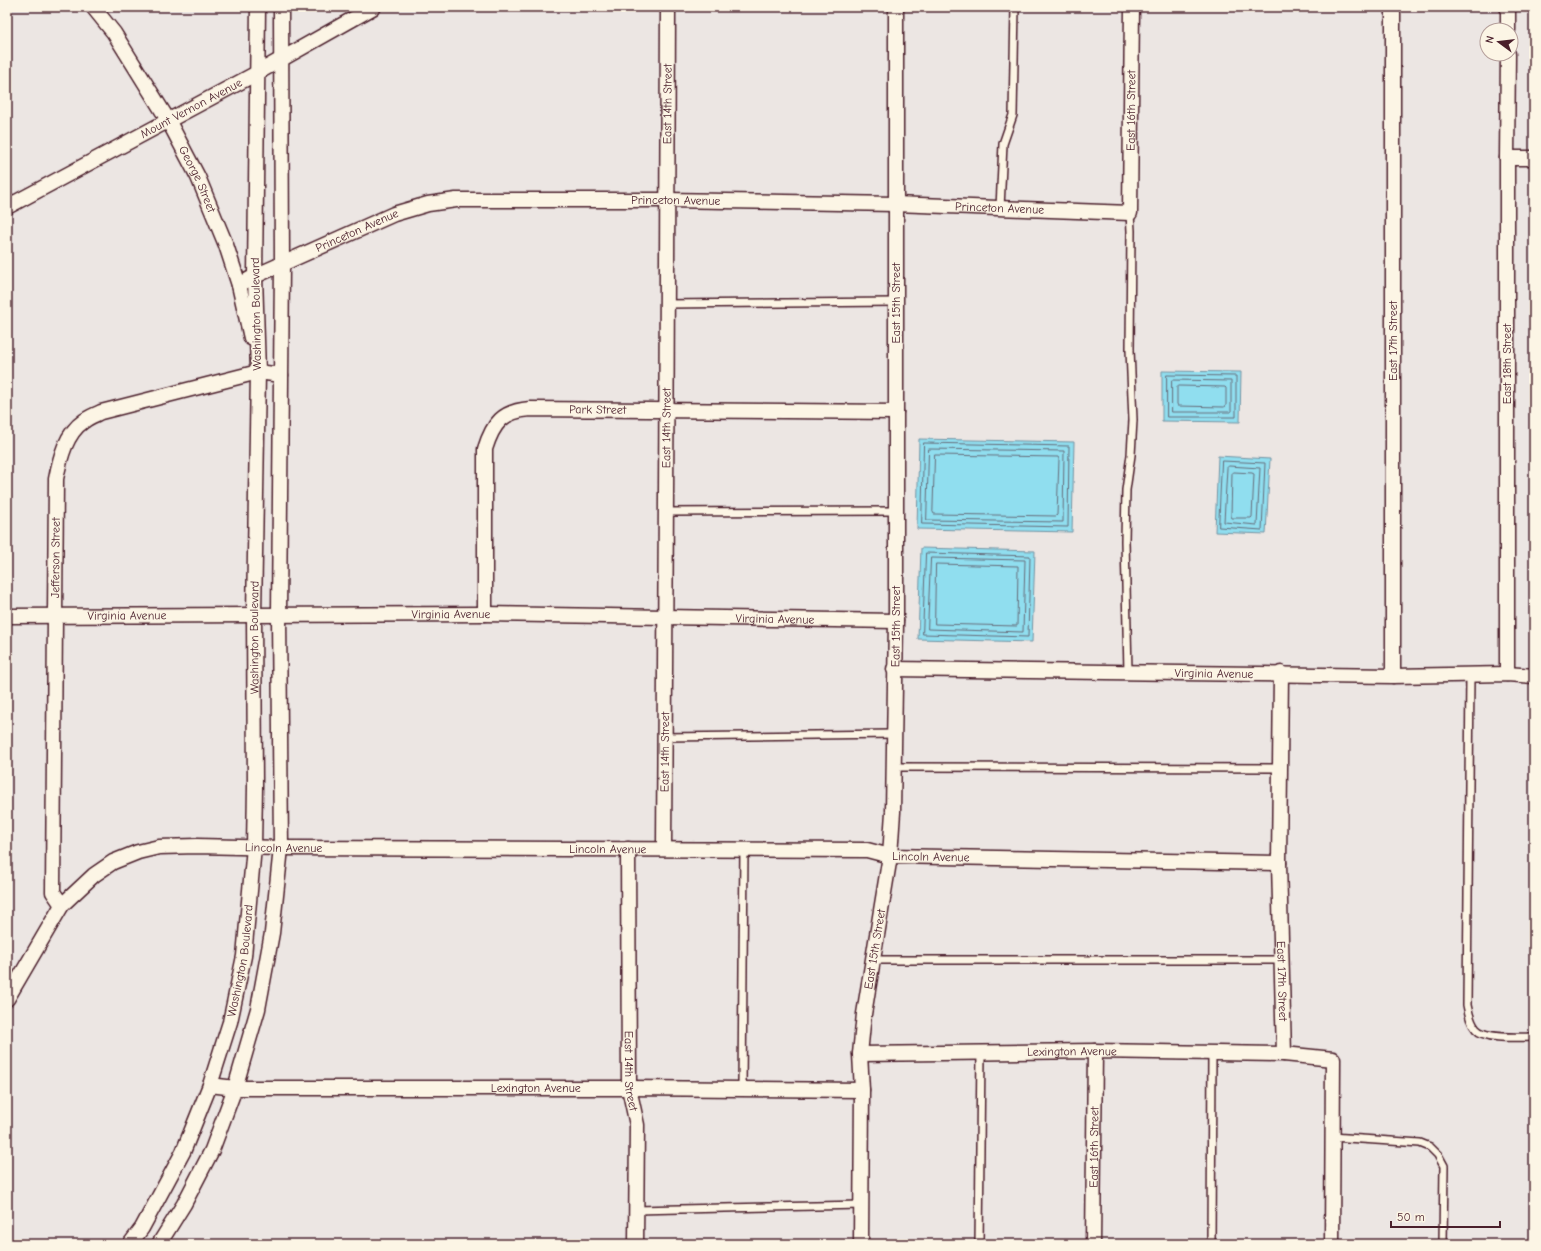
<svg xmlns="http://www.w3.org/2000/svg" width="1541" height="1251" font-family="'Comic Neue',sans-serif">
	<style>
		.water { fill: #90deef; stroke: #7492a1 }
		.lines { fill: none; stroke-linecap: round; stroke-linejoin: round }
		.shore { stroke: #666b79; stroke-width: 1 }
		.lane-casing { stroke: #4a1f2b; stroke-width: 10 }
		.street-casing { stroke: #4a1f2b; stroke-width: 17 }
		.lane { stroke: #fcf5e5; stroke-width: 7 }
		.street { stroke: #fcf5e5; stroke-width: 14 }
		.labels { text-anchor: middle; stroke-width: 3; stroke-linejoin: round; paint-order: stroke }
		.street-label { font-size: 12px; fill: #4a1f2b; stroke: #fcf5e5 }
	</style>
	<rect width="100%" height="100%" fill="#ece6e3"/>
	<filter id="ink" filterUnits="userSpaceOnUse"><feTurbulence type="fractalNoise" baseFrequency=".025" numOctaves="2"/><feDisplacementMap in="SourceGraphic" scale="8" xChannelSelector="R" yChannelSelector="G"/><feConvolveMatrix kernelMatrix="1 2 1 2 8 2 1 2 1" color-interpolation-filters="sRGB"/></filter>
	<g filter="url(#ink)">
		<g class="water">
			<path d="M 1162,371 L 1241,372 L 1240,422 L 1162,421 Z"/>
			<path d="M 919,439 L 1074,442 L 1072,532 L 917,529 Z"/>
			<path d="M 1218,456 L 1270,459 L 1266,534 L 1215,532 Z"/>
			<path d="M 921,548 L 1035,551 L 1032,642 L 918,639 Z"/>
		</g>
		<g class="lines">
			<g class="shore">
				<path d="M 1167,375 L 1236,376 L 1236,417 L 1167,417 Z"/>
				<path d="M 1172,380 L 1231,381 L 1231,412 L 1172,412 Z"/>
				<path d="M 1179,386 L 1225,387 L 1226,388 L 1226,406 L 1224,407 L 1178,406 L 1177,404 L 1177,388 Z"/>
				<path d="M 924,443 L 1069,446 L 1068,527 L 922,524 Z"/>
				<path d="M 929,449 L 1064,451 L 1063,522 L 927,520 Z"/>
				<path d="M 935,455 L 1058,457 L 1059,459 L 1057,515 L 1056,516 L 934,514 L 933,512 Z"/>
				<path d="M 1222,461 L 1265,463 L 1262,530 L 1219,527 Z"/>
				<path d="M 1229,466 L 1260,468 L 1257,525 L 1224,522 L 1227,468 Z"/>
				<path d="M 1234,472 L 1252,473 L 1254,474 L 1252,517 L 1251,518 L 1232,518 L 1231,516 L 1232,474 Z"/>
				<path d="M 926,553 L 1030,556 L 1028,637 L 923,634 Z"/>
				<path d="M 931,558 L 1025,560 L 1023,632 L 928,629 Z"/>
				<path d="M 936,564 L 1018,566 L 1017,626 L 935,624 Z"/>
			</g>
			<defs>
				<g id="lane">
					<path d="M 1000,208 L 1003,144 L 1013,115 L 1015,7"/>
					<path d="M 666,304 L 896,302"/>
					<path d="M 666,512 L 896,511"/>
					<path d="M 1128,672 L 1125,541 L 1126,490 L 1131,455 L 1133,420 L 1130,350 L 1131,231 L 1130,213"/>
					<path d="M 1470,675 L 1467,1005 C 1469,1014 1470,1022 1476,1029 C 1485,1040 1520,1037 1534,1037"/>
					<path d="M 665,737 L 894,734"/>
					<path d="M 894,767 L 1280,768"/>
					<path d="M 873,960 L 1281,960"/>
					<path d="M 742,1089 L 744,848"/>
					<path d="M 1332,1137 L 1420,1143 L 1430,1147 L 1438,1155 L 1444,1166 L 1443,1244"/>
					<path d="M 636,1210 L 862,1205"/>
					<path d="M 979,1244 L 981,1052"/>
					<path d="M 1211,1244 L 1212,1052"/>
				</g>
				<g id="street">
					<path id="s1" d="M 93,7 L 114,33 L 168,120 L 198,177 L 226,245 L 239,285 L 251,338"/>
					<path d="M 1508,30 L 1508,7"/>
					<path d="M 1507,158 L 1534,158"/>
					<path id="s2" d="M 7,207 L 257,73 L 374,7"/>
					<path id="s3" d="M 239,285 L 255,276 L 394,214 L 428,204 L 456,200 L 667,200 L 895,204 L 1130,213 L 1132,7"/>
					<path id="s4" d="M 485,614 L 485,449 C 493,423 503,411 530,409 L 896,412"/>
					<path id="s5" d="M 7,616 L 485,614 L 896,621"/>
					<path id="s6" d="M 894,669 L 1393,676 L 1507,674 L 1534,676"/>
					<path id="s7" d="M 1281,673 L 1279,863 L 1284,1054 L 1333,1059 L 1332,1244"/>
					<path d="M 1507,674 L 1507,158 L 1508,54"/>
					<path d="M 1393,676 L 1393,7"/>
					<path id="s8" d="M 664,848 C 667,568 666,287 668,7"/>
					<path id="s9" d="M 628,849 L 629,1088 L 637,1125 L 636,1244"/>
					<path id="s10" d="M 62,905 L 53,892 L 56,479 C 60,458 66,433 84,421 C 89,417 95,415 101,412 L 258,372 L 281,375"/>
					<path id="s11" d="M 7,999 L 62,905 L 94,875 L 113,862 L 138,852 L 159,847 L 197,846 L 281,848 L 867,850 L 890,856 L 1279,863"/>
					<path id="s12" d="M 860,1054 L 1095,1051 L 1284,1054"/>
					<path id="s13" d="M 210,1085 L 235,1088 L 629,1088 L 862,1090"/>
					<path id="s14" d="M 130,1244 L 142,1228 L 183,1152 L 210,1085 L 230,1022 L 244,956 L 254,847 L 255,787 L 254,615 L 258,372 L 255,276 L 258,7"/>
					<path d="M 159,1244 L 184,1204 L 212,1150 L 235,1088 L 258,1009 L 272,933 L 281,848 L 279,615 L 282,264 L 281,7"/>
					<path id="s15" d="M 861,1244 L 862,1090 L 860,1054 L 864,1014 L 890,856 L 893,812 L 896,621 L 896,7"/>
					<path id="s16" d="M 1093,1244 L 1095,1051"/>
				</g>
			</defs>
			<use href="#lane" class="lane-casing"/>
			<use href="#street" class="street-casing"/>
			<use href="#lane" class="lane"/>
			<use href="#street" class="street"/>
		</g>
	</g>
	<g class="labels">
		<g class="street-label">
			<text dy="4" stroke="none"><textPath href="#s8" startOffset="744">East 14th Street</textPath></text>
			<text dy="4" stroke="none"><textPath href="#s2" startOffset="209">Mount Vernon Avenue</textPath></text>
			<text dy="4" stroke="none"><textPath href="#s3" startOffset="1011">East 16th Street</textPath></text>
			<text dy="4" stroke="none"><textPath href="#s1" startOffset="202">George Street</textPath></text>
			<text dy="4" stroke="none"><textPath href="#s3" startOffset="454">Princeton Avenue</textPath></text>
			<text dy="4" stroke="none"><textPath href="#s3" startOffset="778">Princeton Avenue</textPath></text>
			<text dy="4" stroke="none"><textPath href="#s3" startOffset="130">Princeton Avenue</textPath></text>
			<text transform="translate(896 303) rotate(-90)" y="4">East 15th Street</text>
			<text transform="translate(256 314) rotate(-91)" y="4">Washington Boulevard</text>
			<text transform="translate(1393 341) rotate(-90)" y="4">East 17th Street</text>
			<text transform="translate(1507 364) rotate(-90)" y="4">East 18th Street</text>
			<text dy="4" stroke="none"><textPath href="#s4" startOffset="298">Park Street</textPath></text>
			<text dy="4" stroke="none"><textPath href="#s8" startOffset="420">East 14th Street</textPath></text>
			<text dy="4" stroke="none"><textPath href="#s10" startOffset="350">Jefferson Street</textPath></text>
			<text dy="4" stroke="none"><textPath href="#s5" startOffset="444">Virginia Avenue</textPath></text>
			<text dy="4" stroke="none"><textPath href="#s5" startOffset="120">Virginia Avenue</textPath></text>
			<text dy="4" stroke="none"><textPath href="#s5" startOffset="768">Virginia Avenue</textPath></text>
			<text dy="4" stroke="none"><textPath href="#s15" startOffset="620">East 15th Street</textPath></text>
			<text dy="4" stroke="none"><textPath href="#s14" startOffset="631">Washington Boulevard</textPath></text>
			<text dy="4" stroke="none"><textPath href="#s6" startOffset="320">Virginia Avenue</textPath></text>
			<text dy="4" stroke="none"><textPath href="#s8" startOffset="96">East 14th Street</textPath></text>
			<text dy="4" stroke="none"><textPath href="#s11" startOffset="349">Lincoln Avenue</textPath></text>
			<text dy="4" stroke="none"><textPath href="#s11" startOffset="673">Lincoln Avenue</textPath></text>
			<text dy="4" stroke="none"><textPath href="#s11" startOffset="997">Lincoln Avenue</textPath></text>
			<text dy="4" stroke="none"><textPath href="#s15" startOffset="296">East 15th Street</textPath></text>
			<text dy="4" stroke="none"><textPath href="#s14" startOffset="307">Washington Boulevard</textPath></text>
			<text dy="4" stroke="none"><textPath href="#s7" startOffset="308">East 17th Street</textPath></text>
			<text dy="4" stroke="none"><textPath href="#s12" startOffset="212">Lexington Avenue</textPath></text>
			<text dy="4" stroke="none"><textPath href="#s9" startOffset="222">East 14th Street</textPath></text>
			<text dy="4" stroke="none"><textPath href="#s13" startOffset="326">Lexington Avenue</textPath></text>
			<text dy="4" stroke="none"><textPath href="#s16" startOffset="97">East 16th Street</textPath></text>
		</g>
	</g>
	<rect width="1541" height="1251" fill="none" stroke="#fcf5e5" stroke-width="24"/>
	<rect x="12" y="12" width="1517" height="1227" fill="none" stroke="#4a1f2b" stroke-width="1.5" filter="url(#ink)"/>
	<g transform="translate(1499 42) rotate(285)"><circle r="19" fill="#fcf5e5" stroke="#b59f9b"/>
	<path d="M0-3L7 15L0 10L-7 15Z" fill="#4a1f2b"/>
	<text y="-6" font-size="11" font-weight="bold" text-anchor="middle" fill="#4a1f2b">N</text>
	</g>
	<path d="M1391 1221v6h109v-6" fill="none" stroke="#4a1f2b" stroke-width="2"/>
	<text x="1397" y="1221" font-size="12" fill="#4a1f2b" stroke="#fcf5e5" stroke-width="3" paint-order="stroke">50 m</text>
</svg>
